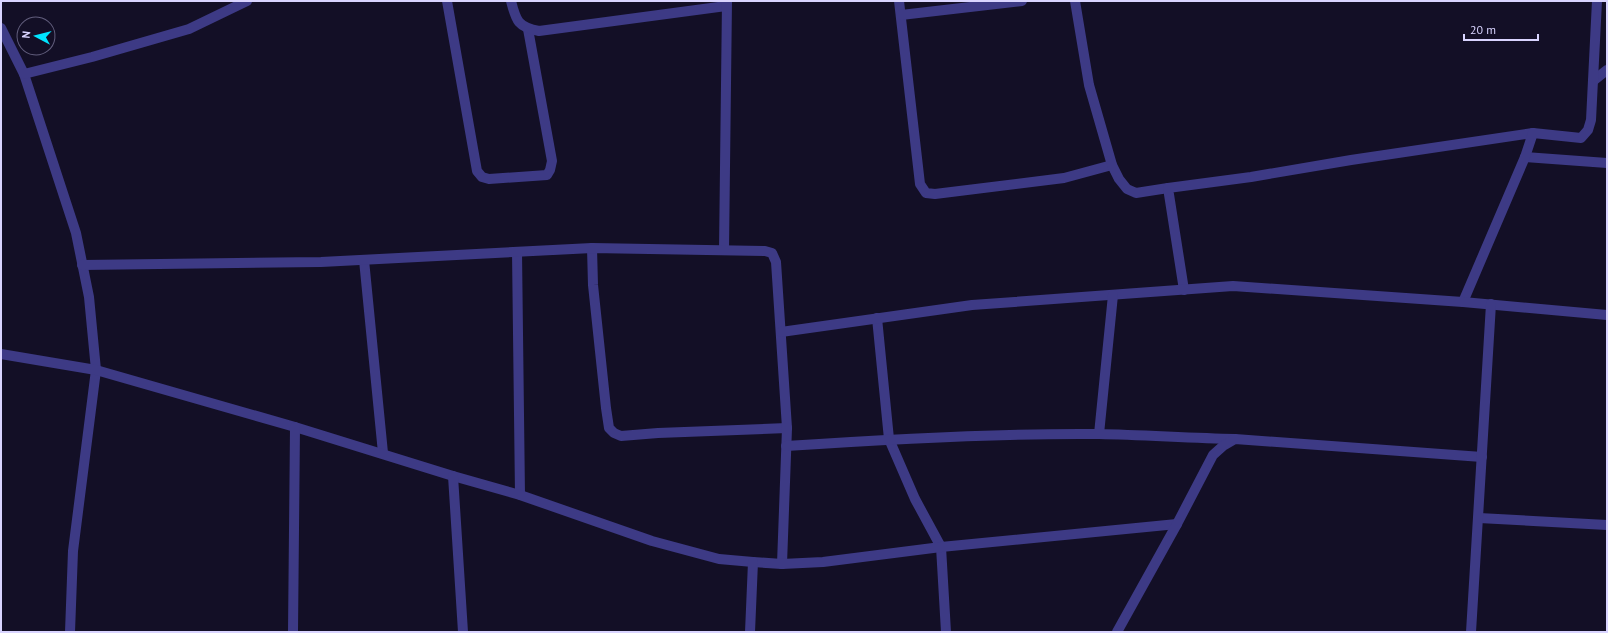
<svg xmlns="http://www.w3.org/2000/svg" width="1608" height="633" font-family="'PT Sans',sans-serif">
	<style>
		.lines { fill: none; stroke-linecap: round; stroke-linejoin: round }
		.minor { stroke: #3d3a85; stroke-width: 10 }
	</style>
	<rect width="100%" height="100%" fill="#130f26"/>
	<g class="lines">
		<g class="minor">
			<path d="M 447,1 L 477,171 L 482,177 L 489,179 L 547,175 L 550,170 L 552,161 L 528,29"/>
			<path d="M 511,1 C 516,21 518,27 539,31 L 726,6"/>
			<path d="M 899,1 L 920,184 L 926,193 L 935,194 L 1064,178 L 1112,165"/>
			<path d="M 1075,1 L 1089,85 L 1112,165 L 1119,179 L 1127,189 L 1136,193 L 1168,188"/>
			<path d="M 901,15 L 1022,1"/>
			<path d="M 1,28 L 24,74 L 76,233 L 89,297 L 96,370 L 73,551 L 70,632"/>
			<path d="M 24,74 L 92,57 L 189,29 L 247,1"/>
			<path d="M 1593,81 L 1607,70"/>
			<path d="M 1525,157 L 1607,163"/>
			<path d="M 592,248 L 593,285 L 606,408 L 609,428 L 614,433 L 621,436 L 658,433 L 787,428"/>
			<path d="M 724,250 L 727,1"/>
			<path d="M 517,252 L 520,495"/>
			<path d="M 364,260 L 383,453"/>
			<path d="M 82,265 L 321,262 L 592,248 L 765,251 L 772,253 L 776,262 L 787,428 L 782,564"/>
			<path d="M 1184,290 L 1168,188 L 1251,177 L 1351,160 L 1533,133"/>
			<path d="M 1463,302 L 1525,157 L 1533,133 L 1581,138 L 1588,130 L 1591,120 L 1597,1"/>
			<path d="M 877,318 L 889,439 L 915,499 L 941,547 L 946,632"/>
			<path d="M 781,332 L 972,305 L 1233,286 L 1463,302 L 1607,315"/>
			<path d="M 1,354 L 96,370 L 295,427 L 453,476 L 520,495 L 652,541 L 719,559 L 753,562 L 782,564 L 823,562 L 941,547 L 1177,524"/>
			<path d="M 1099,434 L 1113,295"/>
			<path d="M 786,446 C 890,439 995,433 1099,434 C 1144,435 1190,438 1235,439"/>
			<path d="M 453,476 L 463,632"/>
			<path d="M 1479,518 L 1607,525"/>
			<path d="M 293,632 L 295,427"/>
			<path d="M 750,632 L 753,562"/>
			<path d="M 1117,632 L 1177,524 L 1213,455 L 1223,446 L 1235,439 L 1482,457"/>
			<path d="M 1471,632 L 1491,304"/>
		</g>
	</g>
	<rect width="1608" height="633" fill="none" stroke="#d9d4ff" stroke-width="4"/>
	<g transform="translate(36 36) rotate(277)"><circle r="19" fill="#130f26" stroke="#625e7d"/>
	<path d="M0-3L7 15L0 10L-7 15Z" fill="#00e5ff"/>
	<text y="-6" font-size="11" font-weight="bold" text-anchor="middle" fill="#d9d4ff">N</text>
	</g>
	<path d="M1464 34v6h74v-6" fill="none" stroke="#d9d4ff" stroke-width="2"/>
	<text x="1470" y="34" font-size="12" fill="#d9d4ff" stroke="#130f26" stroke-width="3" paint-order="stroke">20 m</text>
</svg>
